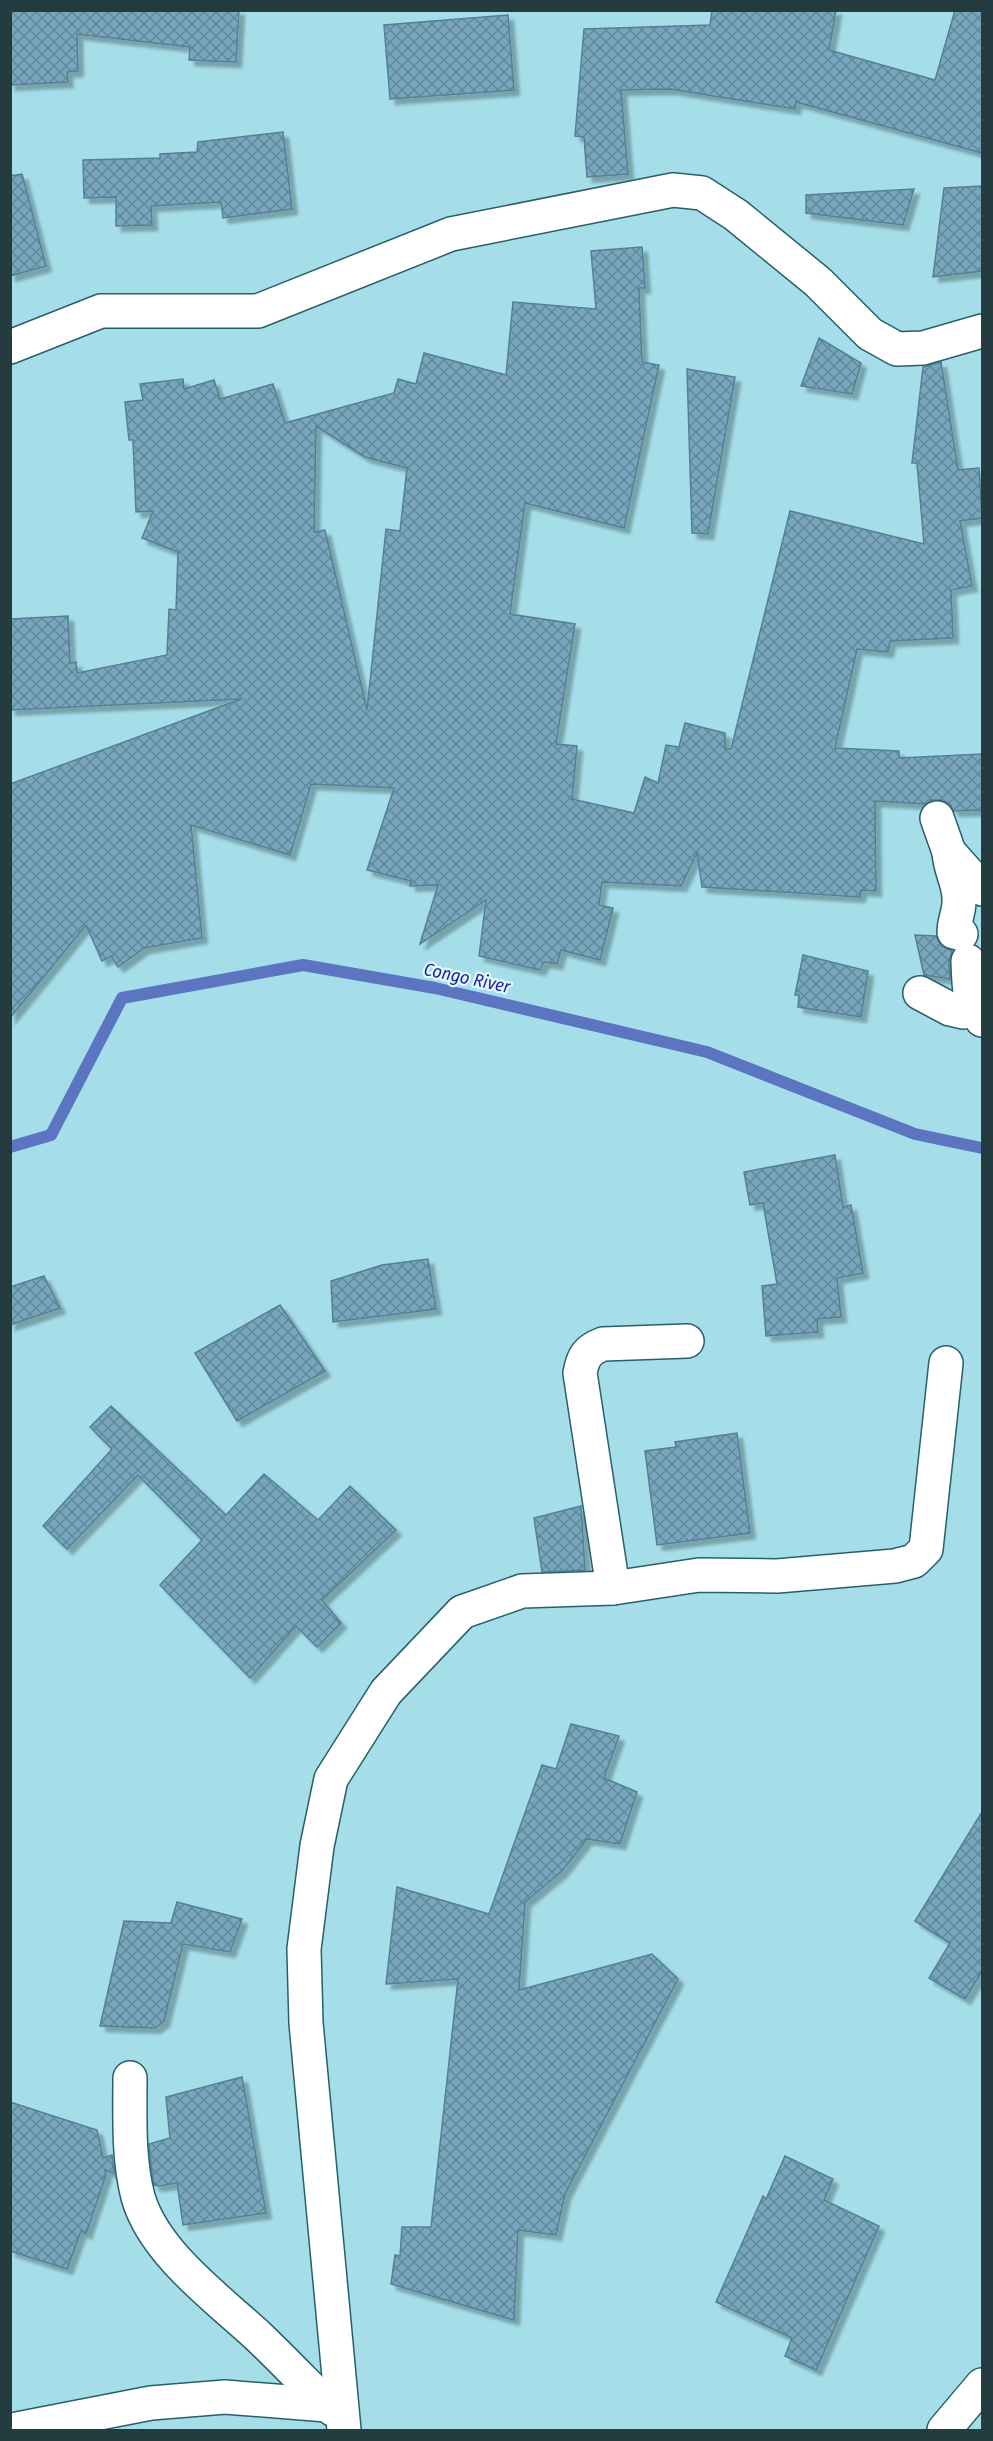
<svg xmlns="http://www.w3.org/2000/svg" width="993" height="2441" font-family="'Fira Sans Condensed',sans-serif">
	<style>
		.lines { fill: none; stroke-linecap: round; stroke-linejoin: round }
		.stream { stroke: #5b75c1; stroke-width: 12 }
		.building { fill: url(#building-cross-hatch); stroke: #538097; stroke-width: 1.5; fill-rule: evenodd; filter: url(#shadow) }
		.minor-casing { stroke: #28606a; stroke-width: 36 }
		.minor { stroke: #fff; stroke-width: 33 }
		.labels { text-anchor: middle; stroke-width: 4.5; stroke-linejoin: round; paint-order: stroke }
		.water-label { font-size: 18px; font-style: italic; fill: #22239f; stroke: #e2f8fd }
	</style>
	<defs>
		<pattern id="building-cross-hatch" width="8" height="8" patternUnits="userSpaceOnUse" patternTransform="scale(1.5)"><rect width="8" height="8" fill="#78a6bd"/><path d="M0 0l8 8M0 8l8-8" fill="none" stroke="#62889b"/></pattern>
		<filter id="shadow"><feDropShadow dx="5.5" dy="5.5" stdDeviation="1.5" flood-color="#0004"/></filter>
	</defs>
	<rect width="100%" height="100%" fill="#a5dee9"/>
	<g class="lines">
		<path class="stream" d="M 10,1147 L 51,1135 L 122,998 L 303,965 L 435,988 L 707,1052 L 915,1134 L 982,1148"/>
	</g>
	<g class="building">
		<path d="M 10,10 L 239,10 L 236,62 L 189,60 L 190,47 L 77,34 L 78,71 L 67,72 L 68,82 L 10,85 Z"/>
		<path d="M 712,10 L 836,10 L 829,50 L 935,80 L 955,10 L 982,10 L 982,153 L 796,102 L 795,109 L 670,89 L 621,90 L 628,174 L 587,177 L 584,137 L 575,136 L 584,29 L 710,25 Z"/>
		<path d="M 508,15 L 514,90 L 390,99 L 384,25 Z"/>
		<path d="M 283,132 L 292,209 L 223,218 L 221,202 L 151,206 L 152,225 L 116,226 L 116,197 L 84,198 L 83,160 L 160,158 L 160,154 L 197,152 L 198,142 Z"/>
		<path d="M 22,174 L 46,266 L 10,276 L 10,176 Z"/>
		<path d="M 982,186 L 982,271 L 933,277 L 944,188 Z"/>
		<path d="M 914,189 L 903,225 L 806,213 L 806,195 Z"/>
		<path d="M 642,247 L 645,288 L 639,288 L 642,362 L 659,365 L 624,528 L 525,503 L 510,614 L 575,624 L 556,744 L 577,746 L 572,799 L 634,813 L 645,777 L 658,783 L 666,745 L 679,747 L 685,723 L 725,733 L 725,748 L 731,749 L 790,511 L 924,544 L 917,463 L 912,463 L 923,367 L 941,362 L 958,470 L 979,468 L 982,518 L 960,521 L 972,586 L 951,590 L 953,638 L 890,641 L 888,652 L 857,649 L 835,748 L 899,751 L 899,758 L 982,754 L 982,810 L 954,811 L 949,803 L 940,800 L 931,800 L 926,804 L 875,801 L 876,891 L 861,890 L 860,897 L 702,887 L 697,853 L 681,886 L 602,882 L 599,905 L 613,908 L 600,960 L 561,950 L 557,964 L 544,962 L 540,970 L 479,956 L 486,900 L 420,944 L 438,885 L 410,886 L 411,881 L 367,870 L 394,788 L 311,784 L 290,855 L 191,825 L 202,938 L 144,948 L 118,967 L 111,956 L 102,961 L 86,925 L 10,1018 L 10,784 L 241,699 L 10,710 L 10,619 L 68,616 L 70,663 L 76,662 L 77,673 L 167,655 L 169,609 L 176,610 L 178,552 L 142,538 L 153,511 L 136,512 L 133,440 L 129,440 L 125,402 L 143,400 L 140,384 L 183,379 L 184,389 L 214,380 L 220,399 L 273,384 L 285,423 L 394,393 L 398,379 L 416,384 L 424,353 L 506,375 L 513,302 L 596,309 L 591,251 ZM 316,426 L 365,457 L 407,468 L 400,531 L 386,529 L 367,710 L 325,530 L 314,532 Z"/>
		<path d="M 819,338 L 861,363 L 852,394 L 801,386 Z"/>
		<path d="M 687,369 L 735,377 L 708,534 L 692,533 Z"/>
		<path d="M 915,935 L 936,936 L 941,946 L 952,951 L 949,962 L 950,979 L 924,975 Z"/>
		<path d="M 803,955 L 868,971 L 861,1017 L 798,1007 L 799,995 L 795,995 Z"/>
		<path d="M 835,1155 L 843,1207 L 851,1205 L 863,1273 L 837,1278 L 841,1317 L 817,1319 L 818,1332 L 766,1336 L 762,1286 L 777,1284 L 763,1203 L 750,1205 L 744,1172 Z"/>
		<path d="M 428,1259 L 436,1309 L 333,1322 L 331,1281 L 382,1265 Z"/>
		<path d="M 44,1276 L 60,1308 L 10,1325 L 10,1287 Z"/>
		<path d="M 280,1305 L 325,1371 L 237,1421 L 195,1353 Z"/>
		<path d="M 111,1406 L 226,1515 L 264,1474 L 318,1520 L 350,1486 L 396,1530 L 322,1600 L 341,1623 L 317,1647 L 296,1626 L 250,1678 L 160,1585 L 202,1540 L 138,1475 L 67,1549 L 43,1526 L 112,1449 L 90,1427 Z"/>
		<path d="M 737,1433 L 750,1533 L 657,1545 L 645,1451 L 676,1447 L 675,1442 Z"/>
		<path d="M 581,1506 L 585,1570 L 542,1572 L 534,1518 Z"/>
		<path d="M 571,1724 L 619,1736 L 604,1778 L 637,1792 L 620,1844 L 587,1839 L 562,1871 L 525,1902 L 519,1990 L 652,1954 L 678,1979 L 565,2194 L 556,2235 L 518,2230 L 514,2320 L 391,2284 L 395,2255 L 400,2256 L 402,2227 L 431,2227 L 458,1979 L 386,1984 L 397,1887 L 489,1914 L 542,1765 L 556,1769 Z"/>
		<path d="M 982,1812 L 982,1971 L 965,1999 L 929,1978 L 950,1943 L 915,1921 Z"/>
		<path d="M 177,1902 L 242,1919 L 230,1952 L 183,1944 L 164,2021 L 155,2028 L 100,2026 L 124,1921 L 171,1923 Z"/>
		<path d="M 242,2077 L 266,2213 L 183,2225 L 177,2183 L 159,2186 L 154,2185 L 151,2165 L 149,2144 L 170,2138 L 166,2097 Z"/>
		<path d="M 10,2102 L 97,2130 L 103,2158 L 112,2155 L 114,2173 L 105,2170 L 106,2175 L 86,2234 L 81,2231 L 67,2269 L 10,2251 Z"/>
		<path d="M 785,2156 L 833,2179 L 824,2200 L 879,2226 L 816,2370 L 785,2356 L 792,2338 L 716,2302 L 763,2196 L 766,2199 Z"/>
	</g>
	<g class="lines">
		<defs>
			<g id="minor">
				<path d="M 10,347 L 101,311 L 258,311 L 451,234 L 673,190 L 702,193 L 736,215 L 818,282 L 870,334 L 897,349 L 923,348 L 982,331"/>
				<path d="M 937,818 L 949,852 L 982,889"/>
				<path d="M 949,852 C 950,871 959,882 959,899 C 960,910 954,921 954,932 L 961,934"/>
				<path d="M 968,961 C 969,983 968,1003 982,1020"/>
				<path d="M 920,993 L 950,1009 L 963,1012 L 982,1003"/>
				<path d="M 613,1588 L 580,1373 C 583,1357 587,1350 603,1344 L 687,1341"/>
				<path d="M 130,2078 C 130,2118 128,2158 138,2197 C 154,2253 217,2298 259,2337 C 282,2359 304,2382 327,2405"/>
				<path d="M 12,2430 L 151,2403 L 225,2397 L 327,2405 L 334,2410"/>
				<path d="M 344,2430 L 306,2023 L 304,1949 L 317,1846 L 331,1779 L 386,1692 L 462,1612 L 522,1591 L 613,1588 L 699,1575 L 777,1576 L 895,1566 L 914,1561 L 926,1549 L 946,1363"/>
				<path d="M 944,2430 L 982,2385"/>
			</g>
		</defs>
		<use href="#minor" class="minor-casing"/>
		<use href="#minor" class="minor"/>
	</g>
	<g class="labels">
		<g class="water-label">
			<text transform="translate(467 978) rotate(12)" y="6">Congo River</text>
		</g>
	</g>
	<rect width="993" height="2441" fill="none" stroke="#243c40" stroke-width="24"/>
</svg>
